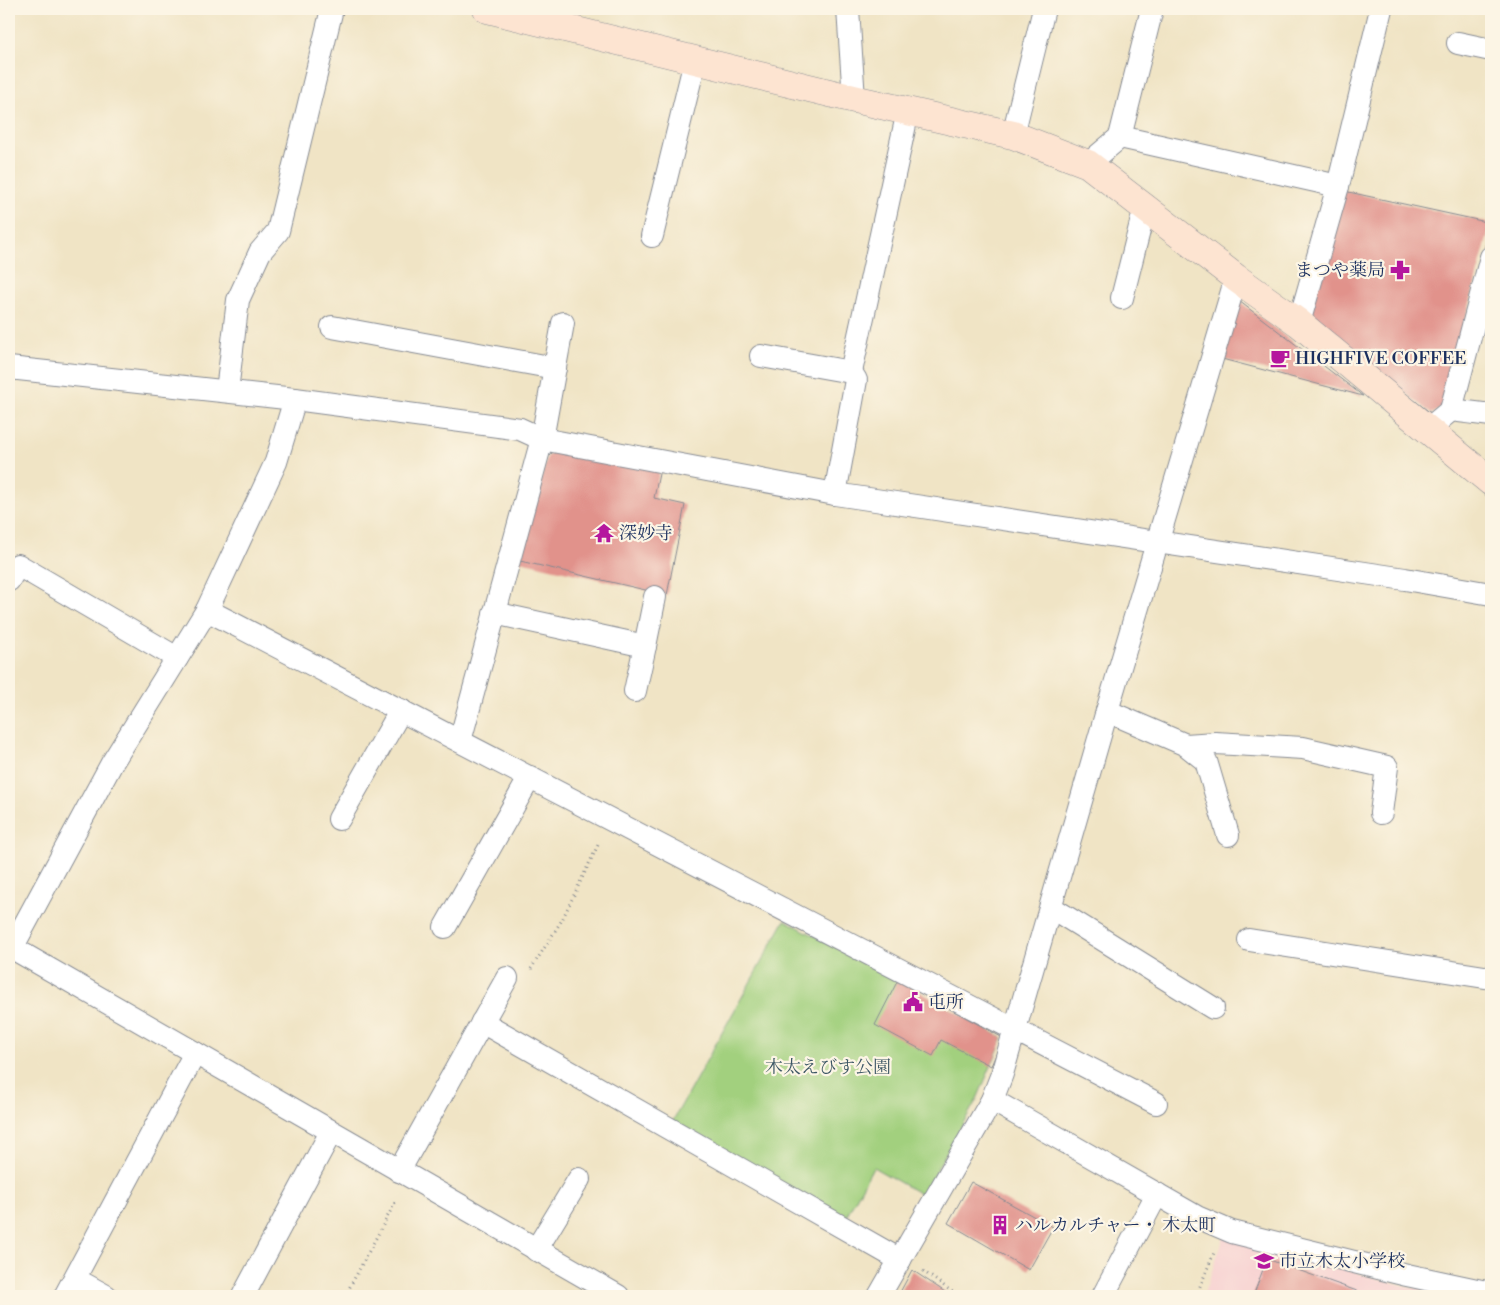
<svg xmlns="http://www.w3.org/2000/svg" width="1500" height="1305" font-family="'Libre Bodoni','Noto Serif JP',serif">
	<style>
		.built { fill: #f7cfd0 }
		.green { fill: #a2d07e; stroke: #5e806e }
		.building { fill: #e1928b }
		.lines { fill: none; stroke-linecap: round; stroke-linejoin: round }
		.street-casing { stroke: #868a92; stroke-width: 24 }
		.secondary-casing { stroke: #868a92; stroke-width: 29 }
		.path { stroke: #868a92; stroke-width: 3; stroke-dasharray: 1 4; stroke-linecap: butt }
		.street { stroke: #fff; stroke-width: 22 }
		.secondary { stroke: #fde4d1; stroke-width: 28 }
		.labels { text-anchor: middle; stroke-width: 4.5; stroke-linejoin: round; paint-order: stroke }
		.poi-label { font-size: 18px; fill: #1b2f5e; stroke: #fcf5e5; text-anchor: start }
		.park-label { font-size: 18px; fill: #3d5766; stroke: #fcf5e5 }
	</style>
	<rect width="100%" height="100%" fill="#fcf5e5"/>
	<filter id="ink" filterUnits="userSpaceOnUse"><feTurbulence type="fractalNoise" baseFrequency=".02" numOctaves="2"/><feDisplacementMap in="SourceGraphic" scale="10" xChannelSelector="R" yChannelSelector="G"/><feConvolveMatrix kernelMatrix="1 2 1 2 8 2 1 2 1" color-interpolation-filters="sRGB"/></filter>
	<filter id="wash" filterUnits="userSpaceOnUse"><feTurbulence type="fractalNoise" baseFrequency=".0096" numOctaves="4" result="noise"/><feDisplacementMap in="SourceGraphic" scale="20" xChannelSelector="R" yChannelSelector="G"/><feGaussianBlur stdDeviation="1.12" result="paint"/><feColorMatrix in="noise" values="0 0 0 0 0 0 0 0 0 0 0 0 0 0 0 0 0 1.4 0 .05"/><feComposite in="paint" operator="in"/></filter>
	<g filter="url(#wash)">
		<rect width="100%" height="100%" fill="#f0e4c5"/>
		<path class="built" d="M 1224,1237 L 1402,1285 L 1449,1296 L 1203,1296 Z"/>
		<path class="green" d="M 785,920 L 1003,1038 L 977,1099 L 922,1195 L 873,1167 L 843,1222 L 671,1124 Z"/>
		<g id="blocks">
			<g class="building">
				<path d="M 1344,191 L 1491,223 L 1443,407 L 1432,414 L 1308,317 Z"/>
				<path d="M 1239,301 L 1363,396 L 1222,359 Z"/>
				<path d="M 557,449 L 660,469 L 654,498 L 685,505 L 667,595 L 520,561 L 547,457 Z"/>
				<path d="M 898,980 L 1003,1038 L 991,1066 L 941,1040 L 933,1056 L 875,1025 Z"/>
				<path d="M 971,1182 L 1053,1227 L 1029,1270 L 948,1223 Z"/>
				<path d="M 1267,1259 L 1371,1296 L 1253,1296 Z"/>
				<path d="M 912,1270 L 951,1296 L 898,1296 Z"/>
			</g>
		</g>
	</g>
	<g filter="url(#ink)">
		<use href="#blocks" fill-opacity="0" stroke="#868a92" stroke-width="1"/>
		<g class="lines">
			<defs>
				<g id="street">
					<path d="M 848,9 L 854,99"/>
					<path d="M 1458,43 L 1491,50"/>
					<path d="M 1013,135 L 1044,9"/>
					<path d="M 1120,137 L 1338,186"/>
					<path d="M 1088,164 L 1120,137 L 1152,9"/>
					<path d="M 652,236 L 695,61"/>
					<path d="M 1122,298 L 1145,207"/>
					<path d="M 1299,323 L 1338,186 L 1381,9"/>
					<path d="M 332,327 L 555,368"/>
					<path d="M 761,356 L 851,372 L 908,111"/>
					<path d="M 9,368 L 295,399 L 520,429 L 542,439 L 835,494 L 1405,579 L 1491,594"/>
					<path d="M 227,391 L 238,300 L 260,252 L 278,231 L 332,9"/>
					<path d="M 1451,410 L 1491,415"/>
					<path d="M 1427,430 L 1451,410 L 1491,257"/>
					<path d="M 835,494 L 856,380 L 851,372"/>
					<path d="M 9,580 L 18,565 L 177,658"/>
					<path d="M 207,610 L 1156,1103"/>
					<path d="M 494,613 L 645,646 L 635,691"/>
					<path d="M 645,646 L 655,597"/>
					<path d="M 1107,711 L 1186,745 L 1206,761 L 1228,835"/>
					<path d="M 460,741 L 542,439 L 563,323"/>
					<path d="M 1186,745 L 1215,743 L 1303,748 L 1387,767 L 1381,813"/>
					<path d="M 339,819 L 401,710"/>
					<path d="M 1052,908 L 1213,1008"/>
					<path d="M 445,927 L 530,777"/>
					<path d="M 1249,940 L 1491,978"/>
					<path d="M 9,946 L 618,1296"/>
					<path d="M 12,948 L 112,763 L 207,610 L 276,462 L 295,399"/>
					<path d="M 482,1022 L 900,1260"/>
					<path d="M 992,1100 L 1197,1217 L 1232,1232 L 1407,1275 L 1491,1293"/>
					<path d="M 399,1171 L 507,978"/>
					<path d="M 536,1250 L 579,1179"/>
					<path d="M 75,1279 L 106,1296"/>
					<path d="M 65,1296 L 195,1053"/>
					<path d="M 243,1296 L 331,1132"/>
					<path d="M 879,1296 L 992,1100 L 1002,1074 L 1107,711 L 1236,278"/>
					<path d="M 1103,1296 L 1157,1194"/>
				</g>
				<path id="secondary" d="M 487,9 L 854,99 L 1013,135 L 1088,164 L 1236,278 L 1299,323 L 1491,482"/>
			</defs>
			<use href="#street" class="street-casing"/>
			<use href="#secondary" class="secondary-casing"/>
			<g class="path">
				<path d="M 531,969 L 562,920 L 599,843"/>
				<path d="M 923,1271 L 958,1296"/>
				<path d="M 345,1296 L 397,1199"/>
				<path d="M 1196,1296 L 1214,1253"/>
			</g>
			<use href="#street" class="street"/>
			<use href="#secondary" class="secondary"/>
		</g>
	</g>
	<defs>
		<symbol id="pharmacy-bare" viewBox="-9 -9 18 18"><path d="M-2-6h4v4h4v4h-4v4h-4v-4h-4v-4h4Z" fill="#b5179e" stroke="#fcf5e5" stroke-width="2.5" paint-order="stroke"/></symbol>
		<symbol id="cafe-bare" viewBox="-9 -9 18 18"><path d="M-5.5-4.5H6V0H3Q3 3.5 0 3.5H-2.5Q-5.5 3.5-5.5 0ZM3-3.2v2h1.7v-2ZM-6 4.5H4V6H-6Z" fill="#b5179e" stroke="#fcf5e5" stroke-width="2.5" paint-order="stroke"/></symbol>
		<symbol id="temple-bare" viewBox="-9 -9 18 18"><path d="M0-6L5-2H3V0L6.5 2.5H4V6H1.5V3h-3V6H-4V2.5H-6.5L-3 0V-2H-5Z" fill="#b5179e" stroke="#fcf5e5" stroke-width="2.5" paint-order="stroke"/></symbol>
		<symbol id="civic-bare" viewBox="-9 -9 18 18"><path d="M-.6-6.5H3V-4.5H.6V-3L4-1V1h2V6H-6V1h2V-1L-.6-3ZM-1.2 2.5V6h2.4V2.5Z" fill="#b5179e" stroke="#fcf5e5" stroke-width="2.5" paint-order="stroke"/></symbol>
		<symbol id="building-bare" viewBox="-9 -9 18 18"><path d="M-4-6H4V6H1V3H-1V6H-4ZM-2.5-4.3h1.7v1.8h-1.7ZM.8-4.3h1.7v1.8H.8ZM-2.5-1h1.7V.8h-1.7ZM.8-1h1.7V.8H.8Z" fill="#b5179e" stroke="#fcf5e5" stroke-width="2.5" paint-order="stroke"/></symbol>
		<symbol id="school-bare" viewBox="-9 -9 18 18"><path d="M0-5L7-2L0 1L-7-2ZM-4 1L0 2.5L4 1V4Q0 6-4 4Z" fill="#b5179e" stroke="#fcf5e5" stroke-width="2.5" paint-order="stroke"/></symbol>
	</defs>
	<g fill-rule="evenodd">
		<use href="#pharmacy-bare" x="1386" y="256" width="28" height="28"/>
		<use href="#cafe-bare" x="1266" y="344" width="28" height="28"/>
		<use href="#temple-bare" x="590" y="519" width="28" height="28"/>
		<use href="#civic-bare" x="899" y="988" width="28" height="28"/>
		<use href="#building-bare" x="986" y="1211" width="28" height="28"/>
		<use href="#school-bare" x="1250" y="1247" width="28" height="28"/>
	</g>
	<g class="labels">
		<g class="poi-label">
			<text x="1385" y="276" text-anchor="end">まつや薬局</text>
			<text x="1295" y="364">HIGHFIVE COFFEE</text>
			<text x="619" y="539">深妙寺</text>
			<text x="928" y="1008">屯所</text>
			<text x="1015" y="1231">ハルカルチャー・ 木太町</text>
			<text x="1279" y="1267">市立木太小学校</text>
		</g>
		<g class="park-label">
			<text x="828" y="1073">木太えびす公園</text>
		</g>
	</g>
	<rect width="1500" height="1305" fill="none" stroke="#fcf5e5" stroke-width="30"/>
</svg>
